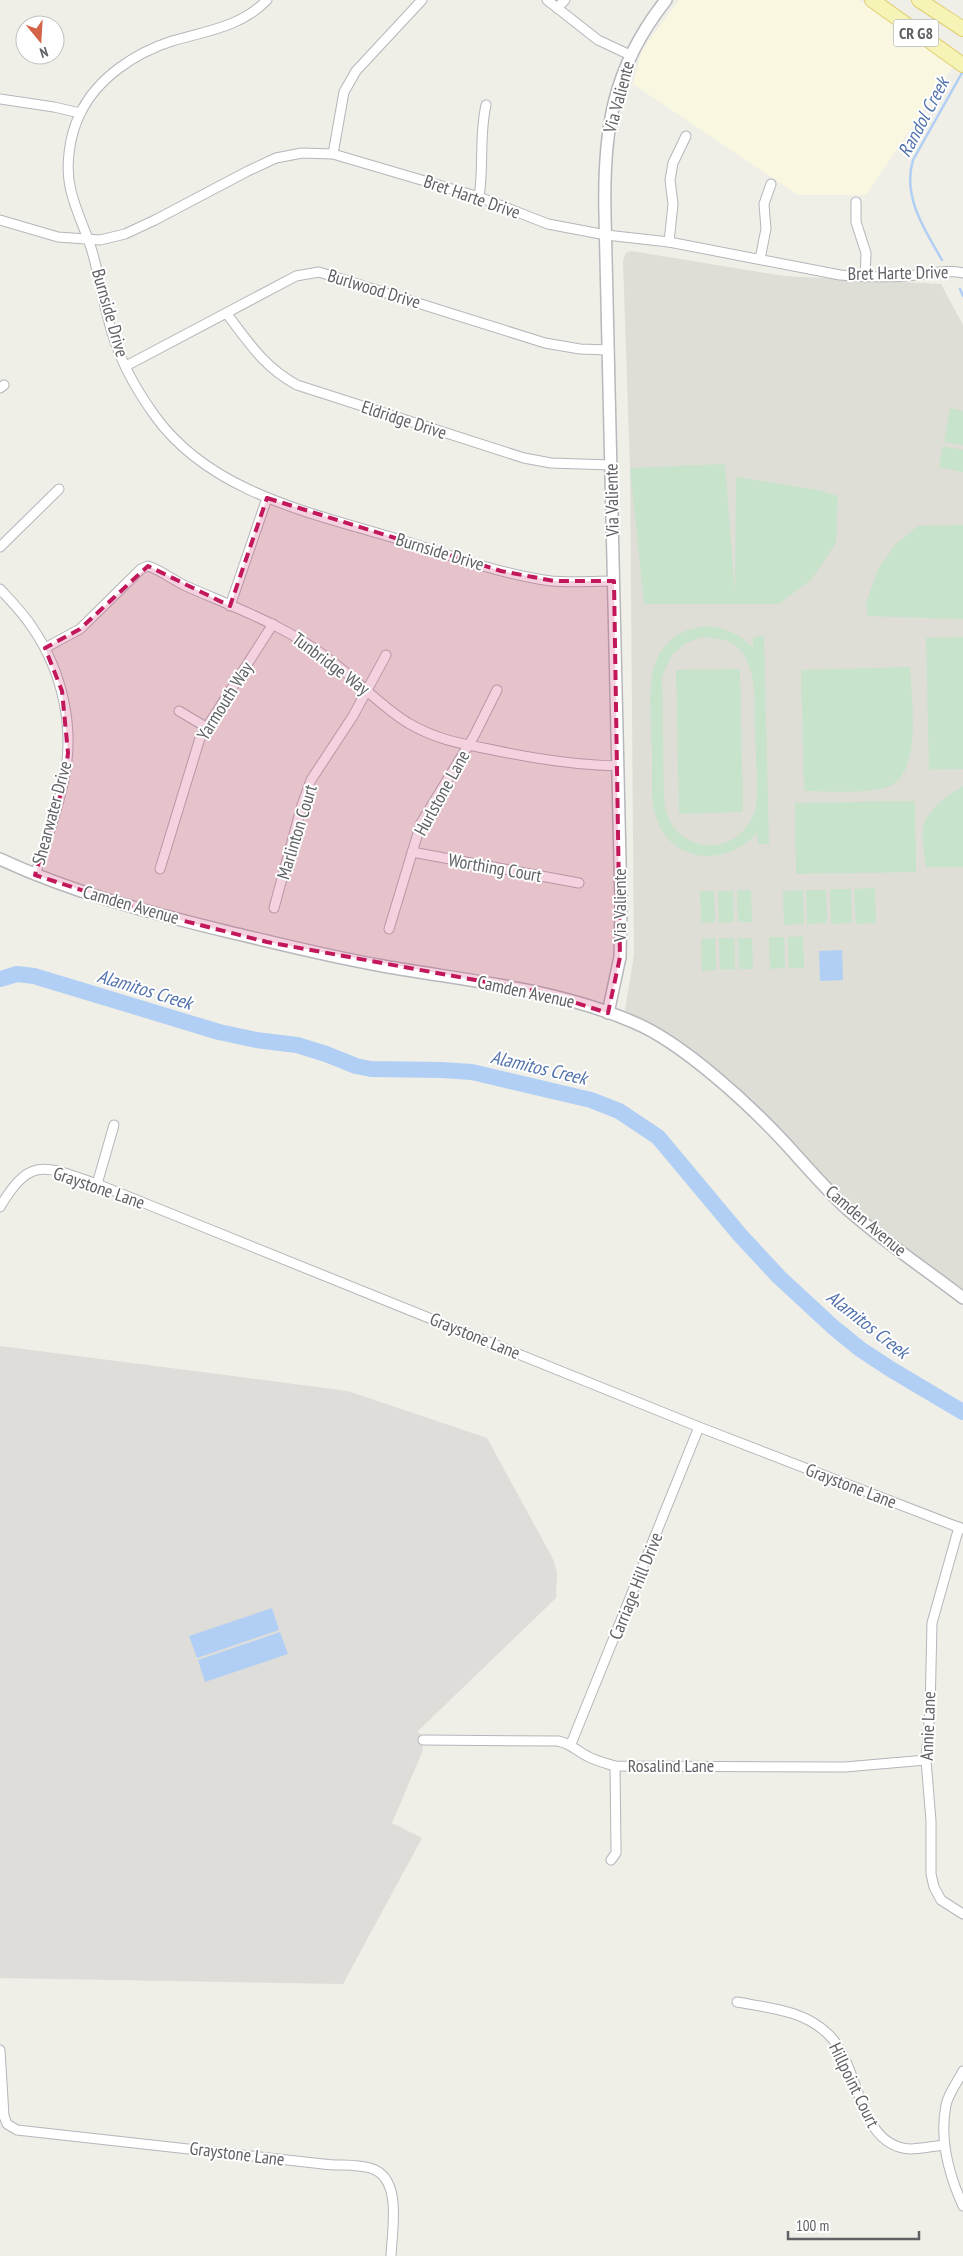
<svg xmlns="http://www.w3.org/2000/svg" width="963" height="2256" font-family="'PT Sans Narrow',sans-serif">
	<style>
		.commercial { fill: #faf7e1 }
		.industrial { fill: #deddd9 }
		.education { fill: #deddd6 }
		.green { fill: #c7e3cb; fill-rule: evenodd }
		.water { fill: #b1cff4 }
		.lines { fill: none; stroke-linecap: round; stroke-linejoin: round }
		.stream { stroke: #b1cff4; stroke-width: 2.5 }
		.river { stroke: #b1cff4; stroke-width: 16 }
		.street-casing { stroke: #b4b6ba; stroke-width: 11 }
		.secondary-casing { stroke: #b6b8bc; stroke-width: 14 }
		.primary-casing { stroke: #e0ce6f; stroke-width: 16 }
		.street { stroke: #fff; stroke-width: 9 }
		.secondary { stroke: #fff; stroke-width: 11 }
		.primary { stroke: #f5f3b6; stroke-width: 14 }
		.marked { fill: #c2185b; fill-opacity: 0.2; stroke: #c2185b; stroke-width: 4; stroke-dasharray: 10 6; stroke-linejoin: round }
		.labels { text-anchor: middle; stroke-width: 4; stroke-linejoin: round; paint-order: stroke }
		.shield { fill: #fff; stroke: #8f9093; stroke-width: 1 }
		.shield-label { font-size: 16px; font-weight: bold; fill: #5f6165 }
		.street-label { font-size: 18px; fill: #5f6165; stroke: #fff }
		.water-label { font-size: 19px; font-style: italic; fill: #5474ad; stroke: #fff }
	</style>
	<rect width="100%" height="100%" fill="#efeee7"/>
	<path class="commercial" d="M 679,0 L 859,0 L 954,65 L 866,195 L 798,195 L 633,84 L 642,50 Z"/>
	<path class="industrial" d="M 0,1346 L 348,1391 L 487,1438 L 553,1559 L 557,1572 L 556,1598 L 417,1732 L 422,1735 L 423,1750 L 392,1823 L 422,1838 L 343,1984 L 0,1978 Z"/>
	<path class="education" d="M 631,251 L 784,276 L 941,284 L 963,325 L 963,1289 L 867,1222 L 679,1046 L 654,1026 L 631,1016 L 625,1010 L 634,955 L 630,468 L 623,261 L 626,253 Z"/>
	<g class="green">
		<path d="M 950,408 L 963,411 L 963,445 L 944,442 Z"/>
		<path d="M 943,446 L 963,450 L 963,472 L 939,467 Z"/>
		<path d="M 725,464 L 735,595 L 736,477 L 818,490 L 838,496 L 836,543 L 812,579 L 779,604 L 644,604 L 630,468 Z"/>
		<path d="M 963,525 L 963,619 L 868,616 L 866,604 L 878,569 L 896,544 L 918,526 Z"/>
		<path d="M 707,626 C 725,628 740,634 753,648 L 753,637 L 764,636 L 769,844 L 758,844 L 757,833 C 728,866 674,865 657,820 C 649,800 653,773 652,752 C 651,701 637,634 707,626 ZM 699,638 C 761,632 754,691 755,733 C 756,758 758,782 756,807 C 742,861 670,857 664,801 L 662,676 L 672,655 L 684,644 Z"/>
		<path d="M 963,637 L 963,769 L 929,770 L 926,638 Z"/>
		<path d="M 910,667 C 911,697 924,777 885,788 C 860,794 830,791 804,791 L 801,670 Z"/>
		<path d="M 740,669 L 743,812 L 679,814 L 676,670 Z"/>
		<path d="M 963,786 L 963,867 L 926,867 C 925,856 921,840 923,828 C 927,809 948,795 963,786 Z"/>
		<path d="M 915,801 L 916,872 L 796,874 L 795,803 Z"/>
		<path d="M 875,888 L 876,923 L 856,924 L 854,889 Z"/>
		<path d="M 830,889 L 851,889 L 852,923 L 831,924 Z"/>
		<path d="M 737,890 L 751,890 L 752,922 L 738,922 Z"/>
		<path d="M 803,890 L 804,924 L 784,925 L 783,891 Z"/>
		<path d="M 806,890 L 826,890 L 827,923 L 807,924 Z"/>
		<path d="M 700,891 L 714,891 L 715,922 L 701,923 Z"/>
		<path d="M 718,891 L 733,891 L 734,922 L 719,923 Z"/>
		<path d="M 803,936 L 804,968 L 789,968 L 788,937 Z"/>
		<path d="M 769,937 L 784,937 L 785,968 L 770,969 Z"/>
		<path d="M 715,938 L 716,970 L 702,971 L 701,939 Z"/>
		<path d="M 719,938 L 734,938 L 735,969 L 720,970 Z"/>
		<path d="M 738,938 L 752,938 L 753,969 L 739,969 Z"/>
	</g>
	<g class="water">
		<path d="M 842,950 L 843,980 L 820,981 L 819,951 Z"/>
		<path d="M 272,1608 L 279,1630 L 197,1658 L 189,1636 Z"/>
		<path d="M 280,1632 L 288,1654 L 205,1682 L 198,1660 Z"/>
	</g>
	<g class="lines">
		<g class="stream">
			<path d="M 942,260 C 925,230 902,197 913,160 L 963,71"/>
			<path d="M 960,289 L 963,296"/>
		</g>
		<path class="river" d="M 0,979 L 17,974 L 34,976 L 219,1032 L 256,1040 L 297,1045 L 326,1054 L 356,1066 L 371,1069 L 441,1070 L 472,1072 L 591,1100 L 619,1111 L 658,1137 L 740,1235 L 779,1277 L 833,1327 L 860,1349 L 892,1370 L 963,1412"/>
		<defs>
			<g id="street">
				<path d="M 267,0 C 241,27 206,31 172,41 C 135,53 97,78 80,114 C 69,136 65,168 71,191 C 76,212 86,231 92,251 C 101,282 105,317 117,347 C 126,372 140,395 155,416 C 212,495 317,514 404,541 C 452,556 500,574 551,581 C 571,583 593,581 614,581"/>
				<path d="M 547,0 L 598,40 L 630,55"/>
				<path d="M 557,8 L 565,0"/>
				<path d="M 0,99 L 54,107 L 80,113"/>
				<path d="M 333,154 L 344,92 L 356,71 L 422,0"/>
				<path d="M 479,197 C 484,167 479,135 486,105"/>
				<path d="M 856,202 L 856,222 L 866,253 L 865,277"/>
				<path d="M 0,220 L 58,237 L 100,240 L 125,234 L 155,220 L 248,171 L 276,158 L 302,153 L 333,154 L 479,197 L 548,224 L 606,235 L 669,242 L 840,275 C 865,277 891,278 916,275 C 932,274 947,269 963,273"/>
				<path d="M 669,242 L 673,204 L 670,180 L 673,163 L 686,136"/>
				<path d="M 760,259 L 766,229 L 764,204 L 771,184"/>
				<path d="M 227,314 C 249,343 264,367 297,385 L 524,458 L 551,463 L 611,465"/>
				<path d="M 126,366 L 296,276 L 319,272 L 545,343 L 580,349 L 609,350"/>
				<path d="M 0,388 L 4,385"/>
				<path d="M 0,547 L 59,489"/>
				<path d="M 0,589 C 11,601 23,613 32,627 C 63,672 76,730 63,784 C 56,815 45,845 35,875"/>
				<path d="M 230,606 L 267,498"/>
				<path d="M 45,648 L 80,629 L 141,569 L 148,566 C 161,570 174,581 188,587 C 236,608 286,626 329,659 C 356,679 379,705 408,723 C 439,741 464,744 498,751 C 537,759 577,765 618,766"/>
				<path d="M 179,711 L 206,727"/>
				<path d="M 412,852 L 579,883"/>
				<path d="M 160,869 L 200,738 L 273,624"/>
				<path d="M 274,908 L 302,805 L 311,780 L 353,716 L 386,655"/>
				<path d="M 389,929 L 421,823 L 474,736 L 497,690"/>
				<path d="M 97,1184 L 114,1125"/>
				<path d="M 0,1207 C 31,1154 47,1167 97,1184 L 699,1427 L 963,1529"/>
				<path d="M 959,1527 L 932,1623 L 930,1711 L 926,1760 L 931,1821 L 931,1874 L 934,1887 L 941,1900 L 963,1914"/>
				<path d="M 423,1740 L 558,1741 C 572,1744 575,1750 587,1756 C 596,1761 605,1763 615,1766 L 845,1767 L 926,1760"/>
				<path d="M 571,1744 L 699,1427"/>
				<path d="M 611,1860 L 616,1853 L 616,1847 L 615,1766"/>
				<path d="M 737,2002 C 769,2008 804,2010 829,2035 C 861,2066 857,2146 910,2149 C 921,2149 933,2146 944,2145"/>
				<path d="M 0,2050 L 4,2116 L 7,2124 L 17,2130 L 323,2164 C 339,2166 355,2164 370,2168 C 403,2177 392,2229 391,2256"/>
				<path d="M 963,2071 C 958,2081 948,2094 946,2105 C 939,2140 949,2175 963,2206"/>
			</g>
			<g id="secondary">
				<path d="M 0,859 C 73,893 151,913 229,932 C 280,944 331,957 383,966 C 468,981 554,988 633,1022 C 682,1042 750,1105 786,1144 C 806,1166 825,1188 846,1208 C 883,1241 924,1268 963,1298"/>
				<path d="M 608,1013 L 620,957 L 621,905 L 605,215 C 603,131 612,68 666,0"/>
			</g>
			<g id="primary">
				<path d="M 872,0 L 963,65"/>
				<path d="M 919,0 L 963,29"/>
			</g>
		</defs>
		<use href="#street" class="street-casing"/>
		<use href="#secondary" class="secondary-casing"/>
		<use href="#primary" class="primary-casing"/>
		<use href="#street" class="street"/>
		<use href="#secondary" class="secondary"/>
		<use href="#primary" class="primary"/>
	</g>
	<path class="marked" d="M 267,498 L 501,571 L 554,581 L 614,581 L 620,957 L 608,1013 L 541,992 L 267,942 L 149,912 L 35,875 L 64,784 L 68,753 L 62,691 L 45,648 L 80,629 L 148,566 L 230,606 Z"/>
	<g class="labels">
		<rect class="shield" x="893.5" y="19.5" width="45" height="27" rx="4"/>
		<g class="shield-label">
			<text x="916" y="39">CR G8</text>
		</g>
		<g class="street-label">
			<text transform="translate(619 97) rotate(-75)" y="6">Via Valiente</text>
			<text transform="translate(472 197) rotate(19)" y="6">Bret Harte Drive</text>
			<text transform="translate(898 273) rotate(-1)" y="6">Bret Harte Drive</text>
			<text transform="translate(374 289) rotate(17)" y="6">Burlwood Drive</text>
			<text transform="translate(110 313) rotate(74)" y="6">Burnside Drive</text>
			<text transform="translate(404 420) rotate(18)" y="6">Eldridge Drive</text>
			<text transform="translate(612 500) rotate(-91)" y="6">Via Valiente</text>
			<text transform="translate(440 552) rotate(17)" y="6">Burnside Drive</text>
			<text transform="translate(331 664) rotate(37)" y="6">Tunbridge Way</text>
			<text transform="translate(225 701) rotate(-58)" y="6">Yarmouth Way</text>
			<text transform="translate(442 793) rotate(-61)" y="6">Hurlstone Lane</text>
			<text transform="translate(52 813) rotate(-75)" y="6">Shearwater Drive</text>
			<text transform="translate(297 832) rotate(-73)" y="6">Marlinton Court</text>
			<text transform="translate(495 868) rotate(10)" y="6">Worthing Court</text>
			<text transform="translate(131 905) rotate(16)" y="6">Camden Avenue</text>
			<text transform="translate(620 905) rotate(-90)" y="6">Via Valiente</text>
			<text transform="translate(526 992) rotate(12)" y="6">Camden Avenue</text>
			<text transform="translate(99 1188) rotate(19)" y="6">Graystone Lane</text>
			<text transform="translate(866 1221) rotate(40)" y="6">Camden Avenue</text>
			<text transform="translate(475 1336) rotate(22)" y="6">Graystone Lane</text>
			<text transform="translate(851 1486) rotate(21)" y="6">Graystone Lane</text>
			<text transform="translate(636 1586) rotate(-68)" y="6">Carriage Hill Drive</text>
			<text transform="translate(928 1726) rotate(-88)" y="6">Annie Lane</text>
			<text x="671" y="1772">Rosalind Lane</text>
			<text transform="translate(854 2085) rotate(64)" y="6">Hillpoint Court</text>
			<text transform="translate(237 2154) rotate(7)" y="6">Graystone Lane</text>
		</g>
		<g class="water-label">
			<text transform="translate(923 117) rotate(-62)" y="7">Randol Creek</text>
			<text transform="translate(145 989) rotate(17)" y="7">Alamitos Creek</text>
			<text transform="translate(539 1067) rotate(13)" y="7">Alamitos Creek</text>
			<text transform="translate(868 1324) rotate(38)" y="7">Alamitos Creek</text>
		</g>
	</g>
	<g transform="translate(40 40) rotate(162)"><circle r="24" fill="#ffffff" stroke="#bfc0c1"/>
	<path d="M0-4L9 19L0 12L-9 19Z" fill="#d36448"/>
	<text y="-8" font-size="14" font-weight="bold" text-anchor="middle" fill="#5f6165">N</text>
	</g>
	<path d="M788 2231v8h131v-8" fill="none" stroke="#5f6165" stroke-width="2.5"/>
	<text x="796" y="2231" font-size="15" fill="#5f6165" stroke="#ffffff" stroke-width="4" paint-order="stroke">100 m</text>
</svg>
